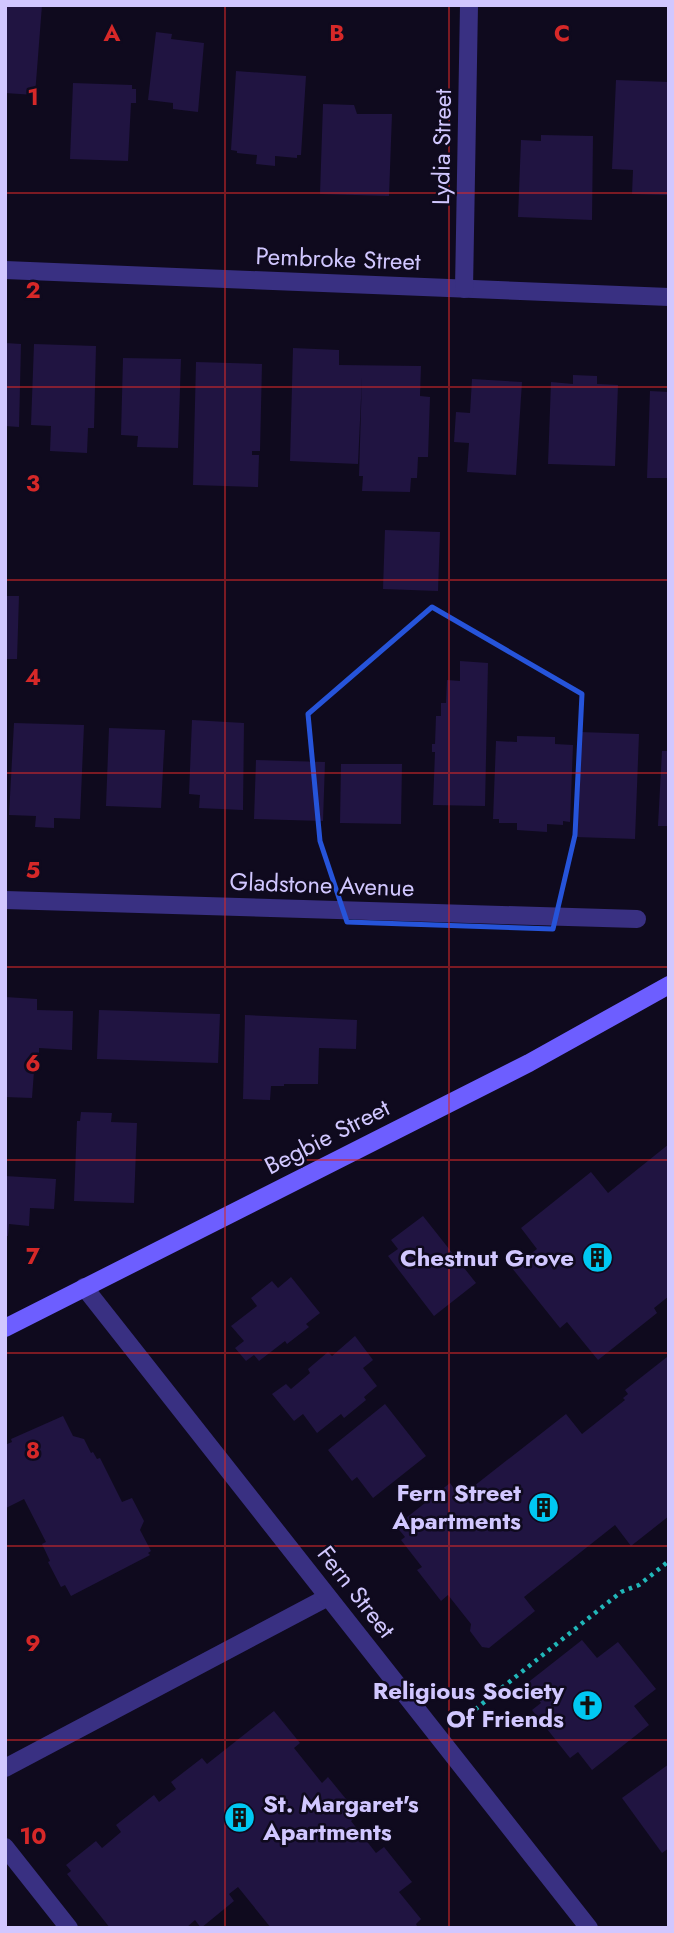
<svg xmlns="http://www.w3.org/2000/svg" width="674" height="1933" font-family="Jost,sans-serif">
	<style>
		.building { fill: #201441 }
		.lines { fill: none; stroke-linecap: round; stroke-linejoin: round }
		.path { stroke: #21b7b9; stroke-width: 4.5; stroke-dasharray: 3.5 5; stroke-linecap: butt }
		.service { stroke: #393082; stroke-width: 18 }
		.minor { stroke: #393082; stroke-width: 18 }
		.secondary { stroke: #6d5eff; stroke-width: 18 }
		.marked { fill: none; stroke: #2654da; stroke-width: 5; stroke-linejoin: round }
		.grid { fill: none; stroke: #d62828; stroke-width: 2; stroke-opacity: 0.55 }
		.labels { text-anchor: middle; stroke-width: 5; stroke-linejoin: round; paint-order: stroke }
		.street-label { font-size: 24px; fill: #d1c7ff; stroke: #0f0a1e }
		.poi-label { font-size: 24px; font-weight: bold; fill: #d1c7ff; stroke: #0f0a1e; text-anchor: end }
		.grid-label { font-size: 23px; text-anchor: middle; font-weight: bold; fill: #d62828; stroke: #0f0a1e; stroke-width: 5; stroke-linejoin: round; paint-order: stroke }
	</style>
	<rect width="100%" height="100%" fill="#0f0a1e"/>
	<g class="building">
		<path d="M 5,5 L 42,5 L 35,95 L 5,93 Z"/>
		<path d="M 156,32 L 172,34 L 171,39 L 204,43 L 198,112 L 173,109 L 173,103 L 148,100 Z"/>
		<path d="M 236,71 L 306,76 L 301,155 L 297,155 L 297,158 L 275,156 L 275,166 L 256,164 L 257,155 L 237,153 L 237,151 L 231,150 Z"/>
		<path d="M 616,80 L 669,82 L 668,195 L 632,194 L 633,170 L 612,169 Z"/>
		<path d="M 73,83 L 132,85 L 132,89 L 136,89 L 136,103 L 131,103 L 128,161 L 70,159 Z"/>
		<path d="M 323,104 L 354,105 L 357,114 L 392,114 L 389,196 L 320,194 Z"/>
		<path d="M 541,135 L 593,136 L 592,220 L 518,217 L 521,140 L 541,141 Z"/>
		<path d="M 5,343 L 21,344 L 19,427 L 5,426 Z"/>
		<path d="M 34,344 L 96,346 L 94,428 L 88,428 L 87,453 L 50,451 L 51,426 L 31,425 Z"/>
		<path d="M 293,348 L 339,350 L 339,365 L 421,366 L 420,396 L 430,397 L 428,457 L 418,457 L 417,478 L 411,478 L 410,492 L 362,491 L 363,476 L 359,476 L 362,377 L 358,464 L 290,461 Z"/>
		<path d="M 123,358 L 181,359 L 178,448 L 137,447 L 138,436 L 121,435 Z"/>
		<path d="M 196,362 L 262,364 L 260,451 L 252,451 L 252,455 L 259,455 L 258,487 L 193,485 Z"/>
		<path d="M 573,375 L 597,376 L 597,384 L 618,385 L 615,466 L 548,464 L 551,382 L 573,384 Z"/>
		<path d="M 472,379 L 522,382 L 516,475 L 467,472 L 469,443 L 454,442 L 456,412 L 470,413 Z"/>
		<path d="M 650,391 L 669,392 L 669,478 L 647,478 Z"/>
		<path d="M 385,530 L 440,532 L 438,591 L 383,589 Z"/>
		<path d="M 5,596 L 19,596 L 17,659 L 5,659 Z"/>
		<path d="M 460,661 L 488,663 L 485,806 L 433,805 L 435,752 L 432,752 L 432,744 L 435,744 L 436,716 L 441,716 L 441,703 L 446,703 L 447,680 L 460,681 Z"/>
		<path d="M 192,720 L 244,723 L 243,810 L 199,808 L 200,795 L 189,794 Z"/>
		<path d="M 14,723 L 84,725 L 80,819 L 54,818 L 54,828 L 35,827 L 36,816 L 9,815 Z"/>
		<path d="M 109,728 L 165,730 L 161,808 L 106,806 Z"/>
		<path d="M 580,732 L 639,734 L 635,839 L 576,837 Z"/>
		<path d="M 517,736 L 555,737 L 555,744 L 573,745 L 570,822 L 563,821 L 563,825 L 547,824 L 547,832 L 517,830 L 517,823 L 499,823 L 499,819 L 493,819 L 496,741 L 517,742 Z"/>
		<path d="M 662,751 L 669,751 L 669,826 L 658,826 Z"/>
		<path d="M 256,760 L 325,762 L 323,821 L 254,819 Z"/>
		<path d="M 341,764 L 402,764 L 401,824 L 340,823 Z"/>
		<path d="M 5,997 L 37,999 L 37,1010 L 73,1011 L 72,1050 L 39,1048 L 39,1058 L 35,1058 L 32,1098 L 5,1097 Z"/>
		<path d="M 99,1010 L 220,1014 L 218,1063 L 97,1059 Z"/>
		<path d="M 245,1015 L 357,1020 L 356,1049 L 319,1048 L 318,1084 L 284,1084 L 284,1086 L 271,1086 L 270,1100 L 243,1099 Z"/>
		<path d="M 81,1112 L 112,1113 L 111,1122 L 137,1123 L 134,1203 L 74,1201 L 77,1121 L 80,1121 Z"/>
		<path d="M 669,1144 L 669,1296 L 654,1308 L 657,1313 L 598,1360 L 567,1322 L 560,1328 L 512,1268 L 537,1249 L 521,1228 L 591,1172 L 608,1193 Z"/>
		<path d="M 5,1176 L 56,1179 L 54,1209 L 30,1208 L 29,1226 L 9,1224 L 8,1236 L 5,1236 Z"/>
		<path d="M 423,1216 L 476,1283 L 434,1316 L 388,1256 L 398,1249 L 391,1240 Z"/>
		<path d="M 291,1277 L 320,1313 L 306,1324 L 309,1327 L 287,1344 L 285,1341 L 259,1361 L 254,1355 L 246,1361 L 235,1348 L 244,1341 L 231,1326 L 257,1306 L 251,1298 L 272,1281 L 278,1288 Z"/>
		<path d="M 355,1336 L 373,1360 L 363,1368 L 377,1386 L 364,1397 L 366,1400 L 344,1418 L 341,1414 L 317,1433 L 303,1414 L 294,1421 L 272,1394 L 286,1384 L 291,1389 L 310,1373 L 308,1369 L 328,1352 L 332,1356 Z"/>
		<path d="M 667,1357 L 669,1516 L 631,1546 L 615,1525 L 524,1597 L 535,1611 L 489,1648 L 482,1647 L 470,1631 L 471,1624 L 448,1595 L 441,1601 L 417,1570 L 422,1567 L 401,1540 L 405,1537 L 396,1526 L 450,1483 L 460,1497 L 566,1414 L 582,1434 L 625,1400 L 623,1398 L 628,1394 L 625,1390 Z"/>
		<path d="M 385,1404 L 426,1456 L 373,1498 L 357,1477 L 352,1481 L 328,1450 Z"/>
		<path d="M 63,1416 L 73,1436 L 84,1439 L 91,1453 L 93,1452 L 97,1459 L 100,1458 L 122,1502 L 132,1498 L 144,1521 L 140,1530 L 151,1551 L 148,1553 L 150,1555 L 71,1596 L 65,1585 L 61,1587 L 48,1562 L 50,1561 L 42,1544 L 46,1542 L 24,1499 L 6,1508 L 5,1506 L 5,1445 L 12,1442 L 11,1439 Z"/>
		<path d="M 582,1640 L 597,1658 L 618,1642 L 656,1689 L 634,1706 L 649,1725 L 592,1770 L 578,1752 L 570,1758 L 532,1710 L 541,1703 L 526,1684 Z"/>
		<path d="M 274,1711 L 300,1743 L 294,1748 L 322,1783 L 328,1777 L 359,1815 L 351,1821 L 376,1853 L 384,1847 L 412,1882 L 399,1892 L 421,1919 L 416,1924 L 418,1928 L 271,1928 L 238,1887 L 229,1894 L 234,1901 L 201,1928 L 195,1920 L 186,1928 L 110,1928 L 67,1874 L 71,1871 L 66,1865 L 96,1841 L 102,1848 L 121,1832 L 116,1825 L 154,1795 L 159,1802 L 176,1789 L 171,1782 L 202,1758 L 207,1764 Z"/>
		<path d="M 669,1764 L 669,1848 L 662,1853 L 622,1798 Z"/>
	</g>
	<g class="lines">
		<path class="path" d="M 462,1720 L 621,1592 L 639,1585 L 669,1561"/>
		<g class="service">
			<path d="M 5,1768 L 328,1597"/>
			<path d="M 5,1847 L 69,1928"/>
		</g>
		<g class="minor">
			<path d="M 5,270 L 669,297"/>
			<path d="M 464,289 L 469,5"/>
			<path d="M 5,900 L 637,919"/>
			<path d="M 84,1287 L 589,1928"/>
		</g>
		<path class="secondary" d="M 5,1328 L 529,1063 L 669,985"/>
	</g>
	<path class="marked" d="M 432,607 L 582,694 L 575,835 L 553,929 L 347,922 L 320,841 L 308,714 Z"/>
	<path class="grid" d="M 225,5 L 225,1928M 449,5 L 449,1928M 5,193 L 669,193M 5,387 L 669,387M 5,580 L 669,580M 5,773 L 669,773M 5,967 L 669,967M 5,1160 L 669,1160M 5,1353 L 669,1353M 5,1546 L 669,1546M 5,1740 L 669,1740"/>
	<defs>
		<symbol id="building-disc" viewBox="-11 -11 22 22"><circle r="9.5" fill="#00c8f2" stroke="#0f0a1e"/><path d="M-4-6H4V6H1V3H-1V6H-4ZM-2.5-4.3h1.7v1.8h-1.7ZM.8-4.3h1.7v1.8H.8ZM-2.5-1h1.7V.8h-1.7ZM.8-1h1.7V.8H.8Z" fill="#111"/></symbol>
		<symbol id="church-disc" viewBox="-11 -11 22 22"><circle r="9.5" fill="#00c8f2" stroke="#0f0a1e"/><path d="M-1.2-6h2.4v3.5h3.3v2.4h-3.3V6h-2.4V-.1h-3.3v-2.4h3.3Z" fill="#111"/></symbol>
	</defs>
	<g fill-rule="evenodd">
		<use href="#building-disc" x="580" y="1240" width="35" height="35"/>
		<use href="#building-disc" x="526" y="1490" width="35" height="35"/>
		<use href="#church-disc" x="570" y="1688" width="35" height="35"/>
		<use href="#building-disc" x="222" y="1800" width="35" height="35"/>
	</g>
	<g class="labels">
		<g class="street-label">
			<text transform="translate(442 147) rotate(-89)" y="8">Lydia Street</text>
			<text transform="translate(338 259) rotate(2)" y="8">Pembroke Street</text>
			<text transform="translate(322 885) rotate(2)" y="8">Gladstone Avenue</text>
			<text transform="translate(327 1137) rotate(-27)" y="8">Begbie Street</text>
			<text transform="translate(356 1592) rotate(52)" y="8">Fern Street</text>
		</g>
		<g class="poi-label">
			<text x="574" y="1266">Chestnut Grove</text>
			<text x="521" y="1501">Fern Street<tspan x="521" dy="28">Apartments</tspan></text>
			<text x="564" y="1699">Religious Society<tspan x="564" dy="28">Of Friends</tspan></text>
			<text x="263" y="1812" text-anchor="start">St. Margaret's<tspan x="263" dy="28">Apartments</tspan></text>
		</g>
	</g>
	<g class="grid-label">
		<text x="112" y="41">A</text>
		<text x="337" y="41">B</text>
		<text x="562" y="41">C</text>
		<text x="33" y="105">1</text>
		<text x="33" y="298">2</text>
		<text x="33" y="491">3</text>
		<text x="33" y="685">4</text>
		<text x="33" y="878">5</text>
		<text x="33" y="1071">6</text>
		<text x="33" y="1264">7</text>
		<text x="33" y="1458">8</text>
		<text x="33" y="1651">9</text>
		<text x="33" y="1844">10</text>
	</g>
	<rect width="674" height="1933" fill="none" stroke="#d1c7ff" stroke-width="14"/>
</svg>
